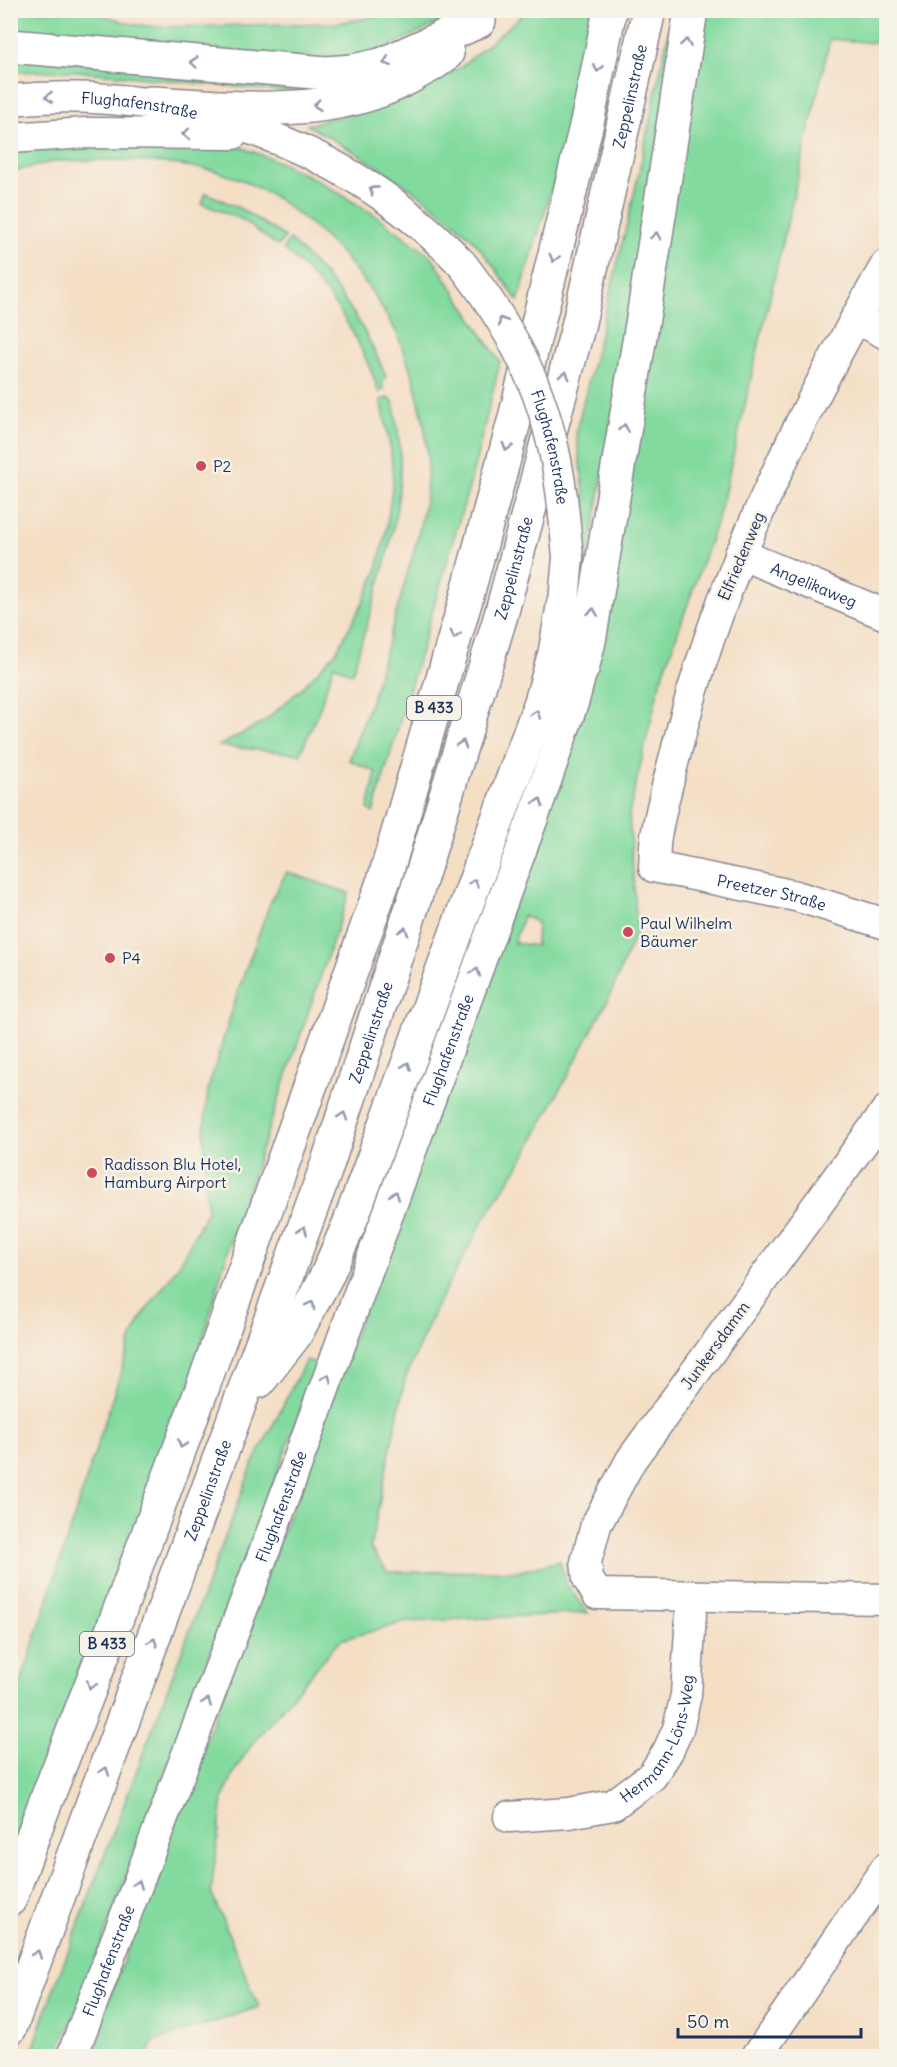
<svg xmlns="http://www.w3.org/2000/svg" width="897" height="2067" font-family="Delius,sans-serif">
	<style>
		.green { fill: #82da9e; stroke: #4e847e; stroke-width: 1.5; fill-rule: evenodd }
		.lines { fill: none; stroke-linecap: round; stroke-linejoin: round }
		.minor-casing { stroke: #888691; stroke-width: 33 }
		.highway-casing { stroke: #888691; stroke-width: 36 }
		.minor { stroke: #fff; stroke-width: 30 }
		.highway { stroke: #fff; stroke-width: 33 }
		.minor-bridge-casing { stroke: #888691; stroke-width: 33; stroke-linecap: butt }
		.minor-bridge { stroke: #fff; stroke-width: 30 }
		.oneway { stroke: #8d97ae }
		.poi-dot { fill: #d1495b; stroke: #f7f3e8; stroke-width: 2 }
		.labels { text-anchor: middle; stroke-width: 5; stroke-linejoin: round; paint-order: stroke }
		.shield { fill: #f7f3e8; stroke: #5d6a87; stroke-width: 1.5 }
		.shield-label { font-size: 15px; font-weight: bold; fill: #1b2f5e }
		.street-label { font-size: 16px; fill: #1b2f5e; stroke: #f7f3e8 }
		.poi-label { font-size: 16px; fill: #1b2f5e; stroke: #f7f3e8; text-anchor: start }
	</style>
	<rect width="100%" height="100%" fill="#f7f3e8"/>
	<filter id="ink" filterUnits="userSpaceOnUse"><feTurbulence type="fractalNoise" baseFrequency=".0167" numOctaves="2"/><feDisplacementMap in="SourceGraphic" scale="12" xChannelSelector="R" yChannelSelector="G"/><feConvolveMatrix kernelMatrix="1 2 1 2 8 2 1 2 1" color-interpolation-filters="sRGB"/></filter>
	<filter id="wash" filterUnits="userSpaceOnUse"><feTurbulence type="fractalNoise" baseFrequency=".008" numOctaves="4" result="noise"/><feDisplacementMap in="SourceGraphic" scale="24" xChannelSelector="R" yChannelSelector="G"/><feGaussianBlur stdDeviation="1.35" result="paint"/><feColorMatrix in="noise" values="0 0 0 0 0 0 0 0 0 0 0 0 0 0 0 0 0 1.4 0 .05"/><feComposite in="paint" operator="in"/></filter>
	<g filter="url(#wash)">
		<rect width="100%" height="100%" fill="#f4dec4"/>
		<g class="green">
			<path d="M 10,11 L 91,11 L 131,24 L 160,27 L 336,23 L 363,19 L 393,11 L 459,11 L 449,18 L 381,50 L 345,57 L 311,58 L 11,31 Z"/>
			<path d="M 524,11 L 594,11 L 562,166 L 553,184 L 518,301 C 504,282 485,251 469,236 C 421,191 364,156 307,125 L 407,98 L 461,67 L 520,17 Z"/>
			<path d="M 673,11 L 680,11 L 584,586 L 581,522 L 586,506 L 576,432 L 634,195 Z"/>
			<path d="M 701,11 L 886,11 L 886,44 L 830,39 L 720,512 L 659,686 L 629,814 L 637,930 L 609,998 L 524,1157 L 484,1219 L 437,1305 L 405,1379 L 370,1548 L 388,1572 L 520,1571 L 560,1561 L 567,1585 L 588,1613 L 406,1622 L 340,1640 L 252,1744 L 234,1772 L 223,1798 L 211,1892 L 259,2007 L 153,2042 L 147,2056 L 88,2056 L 284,1529 L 574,732 ZM 523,916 L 537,922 L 536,946 L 514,943 Z"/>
			<path d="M 11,58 L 376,77 L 311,91 L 277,91 L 76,71 L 11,72 Z"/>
			<path d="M 221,144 L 243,148 L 272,159 L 317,180 L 375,215 L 432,257 L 500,362 L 471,480 L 373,813 L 368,809 L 376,772 L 349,760 L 372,698 L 417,540 L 426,497 L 428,458 L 424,424 L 413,376 L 396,331 L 372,292 L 343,255 L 314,227 L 278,199 L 245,181 L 212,170 L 166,163 L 118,160 L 56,161 L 11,172 L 11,148 Z"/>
			<path d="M 206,193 L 241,209 L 285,237 L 278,246 L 239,218 L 202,204 Z"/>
			<path d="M 290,240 C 335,281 363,320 386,377 L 382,383 L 384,389 L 379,392 C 359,334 330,288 283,249 Z"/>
			<path d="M 387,398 L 393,401 C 396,419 400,437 400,456 C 403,525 371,607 352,674 L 334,665 L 319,710 L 300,754 L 219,746 L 262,723 L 299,691 L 336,652 L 361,606 L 376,573 L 386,533 L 393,481 L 391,451 L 381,400 Z"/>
			<path d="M 287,872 L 349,893 L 232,1236 L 189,1387 L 11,1852 L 10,1717 L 132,1337 L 143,1315 L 179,1265 L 207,1211 L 204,1131 L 208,1089 L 239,988 L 272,898 Z"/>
			<path d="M 306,1360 L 318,1364 L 76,2011 L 56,2056 L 31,2056 L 49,2002 L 252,1466 Z"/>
		</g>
	</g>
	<g filter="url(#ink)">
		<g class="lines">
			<defs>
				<g id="minor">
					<path id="s1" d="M 10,100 C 176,84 347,143 462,264"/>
					<path d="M 10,138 L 86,133 L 233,134"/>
					<path id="s2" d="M 886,265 C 798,418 718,579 676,752 C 669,778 662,804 657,831 C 654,843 655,855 654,867 L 796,896 L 886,924"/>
					<path d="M 856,318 L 886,334"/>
					<path id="s3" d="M 740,554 L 886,615"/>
					<path d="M 886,1111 L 631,1460 L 596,1525 L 586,1562 L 588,1579 L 597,1594 L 886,1599"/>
					<path id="s4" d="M 509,1817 L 569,1813 L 613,1805 L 652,1776 L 668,1751 L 678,1729 L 686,1695 L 692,1597"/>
					<path id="s5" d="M 72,2056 L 274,1526 L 538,804 L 574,700 L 582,669 L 564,601 L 568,557 L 564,515"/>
					<path d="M 757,2056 L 886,1868"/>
				</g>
				<g id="highway">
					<path d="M 10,46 L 326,73 L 353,71 L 381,65 L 479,21"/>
					<path d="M 150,103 C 241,107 339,122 420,71 C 430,66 439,61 447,53"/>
					<path d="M 582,669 L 589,641 L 643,318 L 691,10"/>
					<path d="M 259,1381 L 295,1335 L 327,1275 L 350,1222 L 541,702 L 555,653 L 564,601"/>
					<path d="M 10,1899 L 39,1819 L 109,1639 L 202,1389 L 386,874 L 466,599 L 515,418 L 588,118 L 610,10"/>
					<path id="s6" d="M 10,2028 L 325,1171 L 413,904 L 501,615 L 578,327 L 649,10"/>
				</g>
			</defs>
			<use href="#minor" class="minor-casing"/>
			<use href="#highway" class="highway-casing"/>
			<use href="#minor" class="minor"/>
			<use href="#highway" class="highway"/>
			<defs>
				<g id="minor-bridge">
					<path id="s7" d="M 462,264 C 524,344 554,413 564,515"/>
				</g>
			</defs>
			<use href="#minor-bridge" class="minor-bridge-casing"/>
			<use href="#minor-bridge" class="minor-bridge"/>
		</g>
		<defs><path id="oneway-chevron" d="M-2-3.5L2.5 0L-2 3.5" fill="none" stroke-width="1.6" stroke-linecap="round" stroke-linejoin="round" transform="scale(1.5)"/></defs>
		<g class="oneway">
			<use href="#oneway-chevron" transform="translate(686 43) rotate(-81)"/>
			<use href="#oneway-chevron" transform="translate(194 62) rotate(-174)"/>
			<use href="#oneway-chevron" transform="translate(387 62) rotate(159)"/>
			<use href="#oneway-chevron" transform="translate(598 68) rotate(101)"/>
			<use href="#oneway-chevron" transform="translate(49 97) rotate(178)"/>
			<use href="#oneway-chevron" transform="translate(317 105) rotate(174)"/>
			<use href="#oneway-chevron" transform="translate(186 134) rotate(180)"/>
			<use href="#oneway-chevron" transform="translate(373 190) rotate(-144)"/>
			<use href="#oneway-chevron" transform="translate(656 236) rotate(-81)"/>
			<use href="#oneway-chevron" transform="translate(554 258) rotate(104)"/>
			<use href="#oneway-chevron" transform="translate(502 321) rotate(-122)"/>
			<use href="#oneway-chevron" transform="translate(565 375) rotate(-75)"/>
			<use href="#oneway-chevron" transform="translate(624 428) rotate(-80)"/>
			<use href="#oneway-chevron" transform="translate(507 447) rotate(105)"/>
			<use href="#oneway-chevron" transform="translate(593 612) rotate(-81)"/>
			<use href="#oneway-chevron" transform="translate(455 635) rotate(106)"/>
			<use href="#oneway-chevron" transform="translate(536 714) rotate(-70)"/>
			<use href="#oneway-chevron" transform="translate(462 744) rotate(-73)"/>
			<use href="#oneway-chevron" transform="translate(539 802) rotate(-70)"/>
			<use href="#oneway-chevron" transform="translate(474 883) rotate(-70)"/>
			<use href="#oneway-chevron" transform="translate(404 931) rotate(-72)"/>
			<use href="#oneway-chevron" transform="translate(476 972) rotate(-70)"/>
			<use href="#oneway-chevron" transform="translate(407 1066) rotate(-70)"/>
			<use href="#oneway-chevron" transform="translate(343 1116) rotate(-72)"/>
			<use href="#oneway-chevron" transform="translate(395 1195) rotate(-70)"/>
			<use href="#oneway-chevron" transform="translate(303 1230) rotate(-70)"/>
			<use href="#oneway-chevron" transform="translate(311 1305) rotate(-62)"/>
			<use href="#oneway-chevron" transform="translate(327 1378) rotate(-70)"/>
			<use href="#oneway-chevron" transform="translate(182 1444) rotate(110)"/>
			<use href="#oneway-chevron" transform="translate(153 1642) rotate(-70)"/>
			<use href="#oneway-chevron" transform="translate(91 1685) rotate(111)"/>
			<use href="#oneway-chevron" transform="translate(207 1702) rotate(-69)"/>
			<use href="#oneway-chevron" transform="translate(105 1771) rotate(-70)"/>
			<use href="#oneway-chevron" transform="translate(138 1884) rotate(-69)"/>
			<use href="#oneway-chevron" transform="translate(37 1954) rotate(-70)"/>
		</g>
	</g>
	<g class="poi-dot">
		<circle cx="201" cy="466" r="6"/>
		<circle cx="628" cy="932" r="6"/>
		<circle cx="110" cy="958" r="6"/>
		<circle cx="92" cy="1173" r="6"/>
	</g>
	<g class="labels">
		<g class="shield">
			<rect x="407" y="696" width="54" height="24" rx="4.5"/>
			<rect x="80" y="1632" width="54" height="24" rx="4.5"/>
		</g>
		<g class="shield-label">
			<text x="434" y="713">B 433</text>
			<text x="107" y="1649">B 433</text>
		</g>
		<g class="street-label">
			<text dy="6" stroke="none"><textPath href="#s6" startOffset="2031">Zeppelinstraße</textPath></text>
			<text dy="6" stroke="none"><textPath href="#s1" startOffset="130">Flughafenstraße</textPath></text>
			<text dy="6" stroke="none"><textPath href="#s7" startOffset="206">Flughafenstraße</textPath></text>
			<text transform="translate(741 556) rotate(-67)" y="6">Elfriedenweg</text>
			<text dy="6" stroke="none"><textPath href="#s6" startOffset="1545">Zeppelinstraße</textPath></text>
			<text dy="6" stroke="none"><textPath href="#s3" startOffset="80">Angelikaweg</textPath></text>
			<text dy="6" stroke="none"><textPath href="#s2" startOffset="770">Preetzer Straße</textPath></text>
			<text dy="6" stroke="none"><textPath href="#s6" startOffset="1059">Zeppelinstraße</textPath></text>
			<text dy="6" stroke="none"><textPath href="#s5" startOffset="1074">Flughafenstraße</textPath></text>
			<text transform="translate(715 1345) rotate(-54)" y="6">Junkersdamm</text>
			<text dy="6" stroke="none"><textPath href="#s6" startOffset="573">Zeppelinstraße</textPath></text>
			<text dy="6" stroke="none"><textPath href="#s5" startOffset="588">Flughafenstraße</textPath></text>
			<text dy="6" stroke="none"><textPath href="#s4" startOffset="189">Hermann-Löns-Weg</textPath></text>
			<text dy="6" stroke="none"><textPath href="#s5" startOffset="102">Flughafenstraße</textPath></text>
		</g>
		<g class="poi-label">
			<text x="213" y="472">P2</text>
			<text x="640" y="929">Paul Wilhelm<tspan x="640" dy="18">Bäumer</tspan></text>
			<text x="122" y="964">P4</text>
			<text x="104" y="1170">Radisson Blu Hotel,<tspan x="104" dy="18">Hamburg Airport</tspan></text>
		</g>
	</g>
	<rect width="897" height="2067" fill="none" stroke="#f7f3e8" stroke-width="36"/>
	<path d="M678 2028v9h183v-9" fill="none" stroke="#1b2f5e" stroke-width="3"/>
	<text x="687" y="2028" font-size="18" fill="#1b2f5e" stroke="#f7f3e8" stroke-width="4.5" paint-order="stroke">50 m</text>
</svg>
